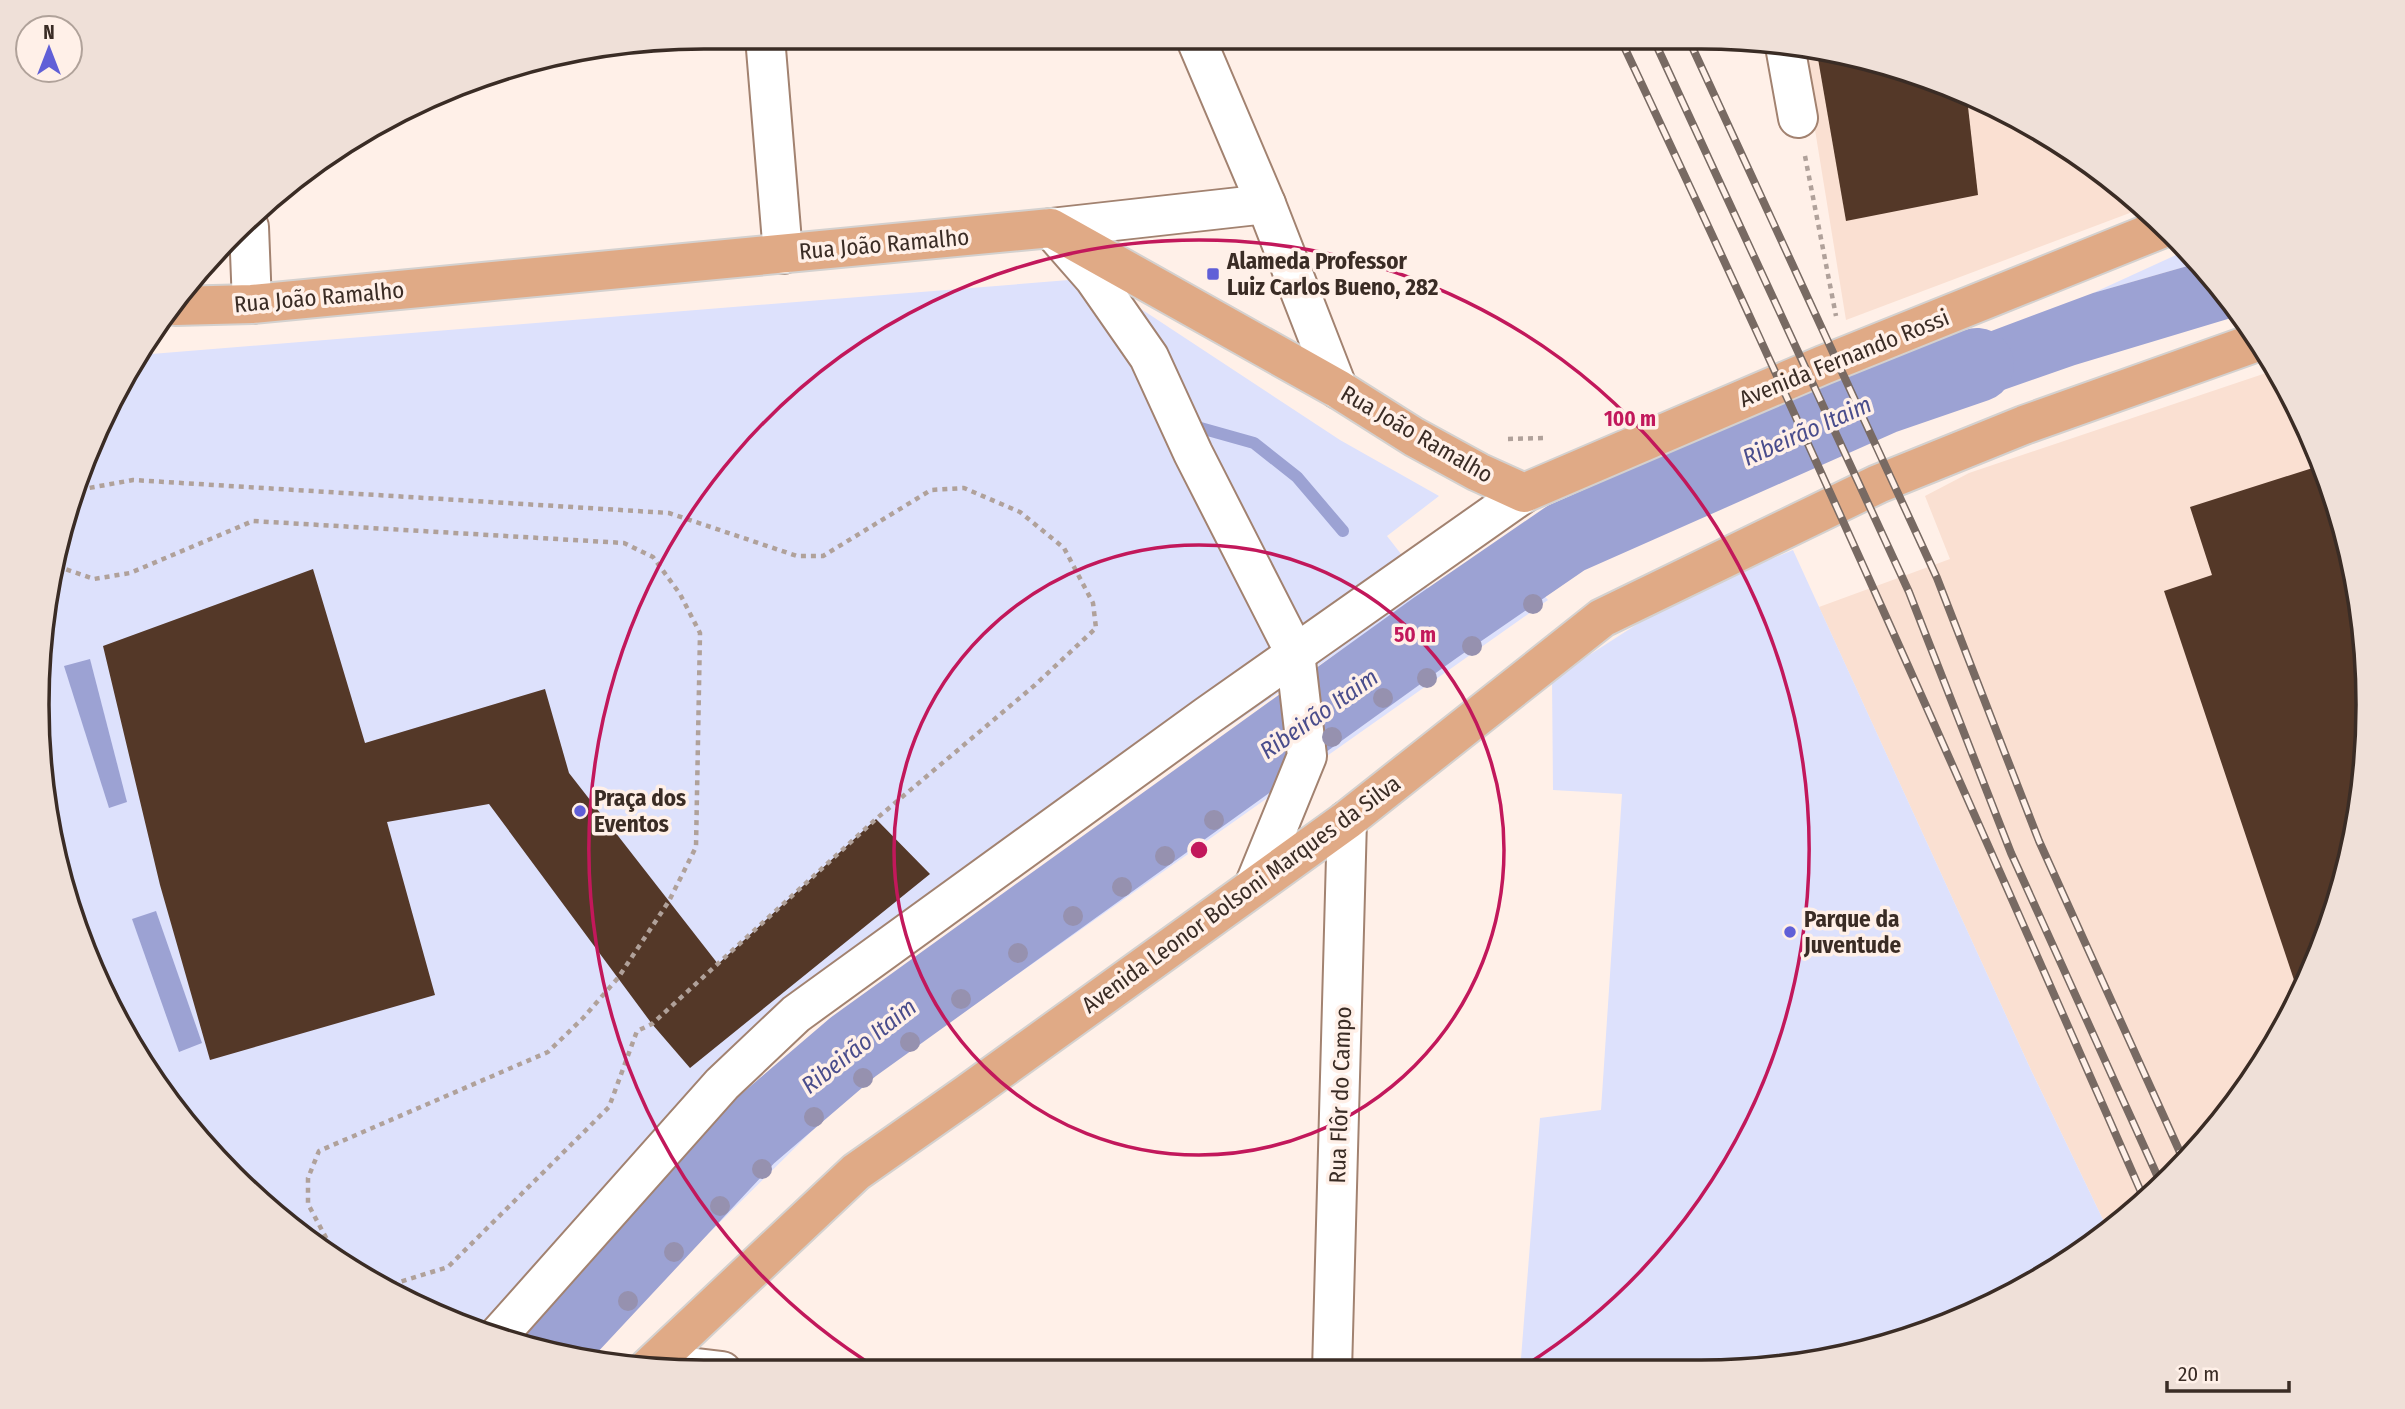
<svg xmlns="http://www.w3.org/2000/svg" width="2405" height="1409" font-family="'Fira Sans Condensed',sans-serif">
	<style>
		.built { fill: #fae0d2 }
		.green { fill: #dde1fc }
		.water { fill: #9ca2d3 }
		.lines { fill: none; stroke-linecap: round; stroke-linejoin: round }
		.stream { stroke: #9ca2d3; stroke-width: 12 }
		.river { stroke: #9ca2d3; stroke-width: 74 }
		.building { fill: #543828 }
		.minor-casing { stroke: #a28270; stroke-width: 42 }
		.major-casing { stroke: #d4d1cf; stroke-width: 42 }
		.path { stroke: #b0a19a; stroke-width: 4.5; stroke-dasharray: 5 5; stroke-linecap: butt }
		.minor { stroke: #fff; stroke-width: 38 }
		.major { stroke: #e0aa86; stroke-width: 38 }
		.rail-casing { stroke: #786a63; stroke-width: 8 }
		.rail { stroke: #fff0e8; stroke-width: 5; stroke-dasharray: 16; stroke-linecap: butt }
		.tree { fill: #9691af }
		.ring { fill: none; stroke: #c2185b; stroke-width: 3.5 }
		.poi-dot { fill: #605fd7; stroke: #fff0e8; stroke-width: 2.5 }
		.labels { text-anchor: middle; stroke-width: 7; stroke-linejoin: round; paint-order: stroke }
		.street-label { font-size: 23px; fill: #3a2c25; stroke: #fff0e8 }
		.poi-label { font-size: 23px; font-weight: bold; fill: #3a2c25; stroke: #fff0e8; text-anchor: start }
		.water-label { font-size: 24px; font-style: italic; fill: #4a4d8c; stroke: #fff0e8 }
		.rim { fill: none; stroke: #3a2c25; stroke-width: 3.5 }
		.centre { fill: #c2185b; stroke: #fff0e8; stroke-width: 3.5 }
		.ring-label { font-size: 21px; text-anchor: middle; font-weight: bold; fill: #c2185b; stroke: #fff0e8; stroke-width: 7; stroke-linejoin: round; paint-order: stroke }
	</style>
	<rect width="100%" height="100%" fill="#fff0e8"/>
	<g class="built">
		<path d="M 1802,50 L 1916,72 L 2072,150 L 2143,208 L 1846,320 Z"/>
		<path d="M 2275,370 L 2318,449 L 2355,575 L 2368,705 L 2355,835 L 2317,960 L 2255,1076 L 2141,1206 L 2108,1230 L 2031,1070 L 1819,607 L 1950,559 L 1925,496 L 1969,473 Z"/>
	</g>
	<g class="green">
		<path d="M 2187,250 L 2198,263 L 2093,293 Z"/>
		<path d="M 1094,278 L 1340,440 L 1439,496 L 1387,536 L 1429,590 L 819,1007 L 489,1337 L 333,1259 L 175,1111 L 72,919 L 37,704 L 72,490 L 139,355 Z"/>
		<path d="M 1793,550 L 2031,1070 L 2108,1230 L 2034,1283 L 1874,1349 L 1745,1371 L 1520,1371 L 1540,1118 L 1601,1110 L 1622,794 L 1553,790 L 1552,679 L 1642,621 L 1704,587 Z"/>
		<path d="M 1539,590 L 1548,600 L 882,1070 L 824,1119 L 585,1356 L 564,1352 L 805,1106 L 848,1069 L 1320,744 Z"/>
	</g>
	<g class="water">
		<path d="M 2198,263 L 2241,315 L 2075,365 L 1895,428 L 1874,375 L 2093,293 Z"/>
		<path d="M 90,659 L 127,802 L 109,808 L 64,666 Z"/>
		<path d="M 156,911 L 202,1043 L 179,1052 L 132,919 Z"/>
	</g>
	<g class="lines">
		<path class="stream" d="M 1197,427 L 1254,443 L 1297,477 L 1343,531"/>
		<path class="river" d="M 550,1349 L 748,1137 L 853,1047 L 1435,628 L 1566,538 L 1884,397 L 1977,365"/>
	</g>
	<g class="building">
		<path d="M 1817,53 L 1916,72 L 1967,98 L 1978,195 L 1846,221 Z"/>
		<path d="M 2322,465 L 2355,575 L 2368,705 L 2355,835 L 2317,960 L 2299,995 L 2164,591 L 2212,575 L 2190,507 Z"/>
		<path d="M 313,569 L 365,743 L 545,689 L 569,773 L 718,964 L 876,819 L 930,874 L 690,1068 L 652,1024 L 489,804 L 387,822 L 435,995 L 210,1060 L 160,885 L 103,646 Z"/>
	</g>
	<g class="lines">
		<defs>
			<g id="minor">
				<path d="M 765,37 L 783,254"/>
				<path d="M 1195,37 L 1266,204 L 1338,389"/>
				<path d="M 1785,46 L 1798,118"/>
				<path d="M 249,227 L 252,304"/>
				<path d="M 1051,228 L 1266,204"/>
				<path d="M 1052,230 L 1094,278 L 1149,357 L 1193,453 L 1295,653 L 1307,756 L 1254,886"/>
				<path d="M 496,1338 L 722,1084 L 796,1014 L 1207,716 L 1524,493"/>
				<path d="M 655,1363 L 722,1371"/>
				<path d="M 1332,1371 L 1347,820"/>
			</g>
			<g id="major">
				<path d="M 175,306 L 252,304 L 1051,228 L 1338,389 L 1414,437 L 1478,472 L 1524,493 L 1823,365 L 2166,227"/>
				<path d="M 648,1368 L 856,1172 L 967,1094 L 1347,820 L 1602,618 L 1878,484 L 2024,425 L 2260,341"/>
			</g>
		</defs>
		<use href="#minor" class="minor-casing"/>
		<use href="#major" class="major-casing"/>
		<g class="path">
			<path d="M 1805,156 L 1836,316"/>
			<path d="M 1508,439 L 1545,438"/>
			<path d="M 71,495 L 89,488 L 133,480 L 669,513 L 797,556 L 823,556 L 931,490 L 964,488 L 1020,512 L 1064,548 L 1093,603 L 1096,628 L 1035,685 L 876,819 L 652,1024 L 637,1031 L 609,1107 L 448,1267 L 393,1284 L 371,1278"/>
			<path d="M 60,562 L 65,569 L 94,579 L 130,573 L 253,521 L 624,543 L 653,557 L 680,594 L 700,633 L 696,847 L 669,901 L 618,978 L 583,1018 L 548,1052 L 319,1151 L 308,1178 L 308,1204 L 339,1262"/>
		</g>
		<use href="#minor" class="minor"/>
		<use href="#major" class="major"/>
		<defs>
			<g id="rail">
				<path d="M 1620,38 C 1802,423 1974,812 2145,1201"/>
				<path d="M 1653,38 L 1909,592 L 2011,853 L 2161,1184"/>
				<path d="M 1688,38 L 1937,578 L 2039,841 L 2183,1159"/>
			</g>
		</defs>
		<use href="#rail" class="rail-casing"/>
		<use href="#rail" class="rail"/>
	</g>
	<g class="tree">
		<circle cx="1533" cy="604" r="10"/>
		<circle cx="1472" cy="646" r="10"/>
		<circle cx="1427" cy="678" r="10"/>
		<circle cx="1383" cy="698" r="10"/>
		<circle cx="1332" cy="737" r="10"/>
		<circle cx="1214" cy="820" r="10"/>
		<circle cx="1165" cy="856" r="10"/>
		<circle cx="1122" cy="887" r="10"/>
		<circle cx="1073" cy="916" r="10"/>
		<circle cx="1018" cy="953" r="10"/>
		<circle cx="961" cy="999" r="10"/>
		<circle cx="910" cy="1042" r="10"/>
		<circle cx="863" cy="1078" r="10"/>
		<circle cx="814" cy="1117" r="10"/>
		<circle cx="762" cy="1169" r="10"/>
		<circle cx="720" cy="1206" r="10"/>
		<circle cx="674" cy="1252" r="10"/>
		<circle cx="628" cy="1301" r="10"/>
	</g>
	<g class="ring">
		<circle cx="1199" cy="850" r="305"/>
		<path d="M880 1370A610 610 0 1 1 1518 1370"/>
	</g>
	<g class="poi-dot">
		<rect x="1206" y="267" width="14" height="14" rx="3.5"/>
		<circle cx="580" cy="811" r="7"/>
		<circle cx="1790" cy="932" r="7"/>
	</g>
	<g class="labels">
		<g class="street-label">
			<text transform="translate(884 244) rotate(-5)" y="8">Rua João Ramalho</text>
			<text transform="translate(319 297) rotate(-5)" y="8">Rua João Ramalho</text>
			<text transform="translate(1844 358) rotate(-22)" y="8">Avenida Fernando Rossi</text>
			<text transform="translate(1417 434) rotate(30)" y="8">Rua João Ramalho</text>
			<text transform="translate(1241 894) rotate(-36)" y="8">Avenida Leonor Bolsoni Marques da Silva</text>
			<text transform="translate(1340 1095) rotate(-88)" y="8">Rua Flôr do Campo</text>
		</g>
		<g class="poi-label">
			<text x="1227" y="269">Alameda Professor<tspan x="1227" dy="26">Luiz Carlos Bueno, 282</tspan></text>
			<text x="594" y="806">Praça dos<tspan x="594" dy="26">Eventos</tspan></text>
			<text x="1804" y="927">Parque da<tspan x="1804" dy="26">Juventude</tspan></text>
		</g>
		<g class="water-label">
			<text transform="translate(1807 431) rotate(-24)" y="8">Ribeirão Itaim</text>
			<text transform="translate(1319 714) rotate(-35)" y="8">Ribeirão Itaim</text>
			<text transform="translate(859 1046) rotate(-38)" y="8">Ribeirão Itaim</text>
		</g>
	</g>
	<path d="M0 0H2405V1409H0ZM704 49H1701A655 655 0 0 1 2356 704V705A655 655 0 0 1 1701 1360H704A655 655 0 0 1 49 705V704A655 655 0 0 1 704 49Z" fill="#efe0d8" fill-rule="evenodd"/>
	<path class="rim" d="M704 49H1701A655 655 0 0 1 2356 704V705A655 655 0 0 1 1701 1360H704A655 655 0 0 1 49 705V704A655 655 0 0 1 704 49Z"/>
	<circle cx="1199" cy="850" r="10" class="centre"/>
	<g class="ring-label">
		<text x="1630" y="426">100 m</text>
		<text x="1415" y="642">50 m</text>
	</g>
	<g transform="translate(49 49)"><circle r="33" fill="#fff0e8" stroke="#b0a29a" stroke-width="2"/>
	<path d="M0-5L12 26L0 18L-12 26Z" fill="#605fd7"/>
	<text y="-10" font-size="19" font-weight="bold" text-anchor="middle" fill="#3a2c25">N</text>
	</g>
	<path d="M2167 1381v10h122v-10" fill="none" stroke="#3a2c25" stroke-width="3.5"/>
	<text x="2178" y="1381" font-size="21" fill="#3a2c25" stroke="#fff0e8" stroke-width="5" paint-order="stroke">20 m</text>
</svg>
